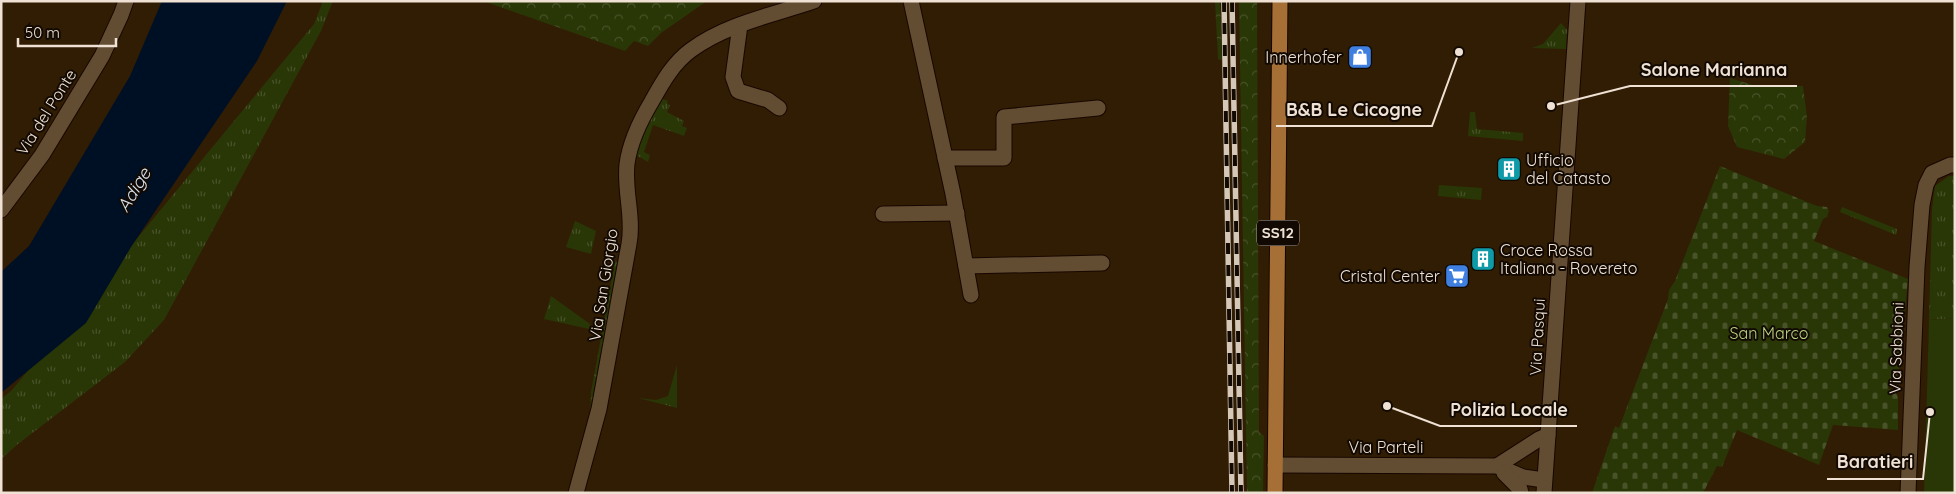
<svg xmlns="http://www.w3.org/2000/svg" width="1956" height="494" font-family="Quicksand,sans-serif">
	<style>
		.grass { fill: url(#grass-tufts) }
		.forest { fill: url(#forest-crowns) }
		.cemetery { fill: url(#cemetery-stones) }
		.pitch { fill: #293605 }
		.water { fill: #001024 }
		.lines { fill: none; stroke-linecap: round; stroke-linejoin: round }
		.minor-casing { stroke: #180700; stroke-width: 17 }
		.major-casing { stroke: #180700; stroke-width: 17 }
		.minor { stroke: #624c32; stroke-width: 15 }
		.major { stroke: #a66f36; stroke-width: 15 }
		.rail-casing { stroke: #d6c8b8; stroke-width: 5.5 }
		.rail { stroke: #120a02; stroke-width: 4; stroke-dasharray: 11; stroke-linecap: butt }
		.labels { text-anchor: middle; stroke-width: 4; stroke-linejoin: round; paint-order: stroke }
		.shield { fill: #120a02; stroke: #ada094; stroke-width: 1 }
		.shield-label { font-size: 15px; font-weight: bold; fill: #efe1d3 }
		.poi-label { font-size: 16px; fill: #efe1d3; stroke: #120a02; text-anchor: end }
		.street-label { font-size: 16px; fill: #efe1d3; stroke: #120a02 }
		.park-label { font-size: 16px; fill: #b8d580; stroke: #120a02 }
		.water-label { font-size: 18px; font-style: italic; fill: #d8e5f2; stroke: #120a02 }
		.leader { fill: none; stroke: #efe1d3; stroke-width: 2 }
		.callout-dot { fill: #efe1d3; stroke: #120a02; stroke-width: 2 }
		.callout-label { font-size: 18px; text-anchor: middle; font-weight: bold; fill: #efe1d3; stroke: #120a02; stroke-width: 4; stroke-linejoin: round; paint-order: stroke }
	</style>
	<defs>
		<pattern id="grass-tufts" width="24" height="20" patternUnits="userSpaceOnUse" patternTransform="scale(1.25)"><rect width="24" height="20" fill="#293605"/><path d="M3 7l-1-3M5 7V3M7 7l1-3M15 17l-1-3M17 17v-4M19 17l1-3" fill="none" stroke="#485329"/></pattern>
		<pattern id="forest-crowns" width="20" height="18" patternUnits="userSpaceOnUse" patternTransform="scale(1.25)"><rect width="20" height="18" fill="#293605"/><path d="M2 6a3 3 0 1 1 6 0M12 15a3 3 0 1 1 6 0" fill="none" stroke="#485329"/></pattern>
		<pattern id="cemetery-stones" width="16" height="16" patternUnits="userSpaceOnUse" patternTransform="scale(1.25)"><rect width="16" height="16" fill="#293605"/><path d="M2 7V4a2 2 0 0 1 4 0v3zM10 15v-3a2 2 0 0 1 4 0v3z" fill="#485329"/></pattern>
	</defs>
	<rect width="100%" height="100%" fill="#311d04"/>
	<g class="grass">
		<path d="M 323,1 L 333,1 L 321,31 L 164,320 L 125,362 L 18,444 L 1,459 L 1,399 L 12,390 L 314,24 Z"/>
		<path d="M 1561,23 L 1567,30 L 1566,49 L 1532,48 L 1543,44 Z"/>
		<path d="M 658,97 L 668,101 L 667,104 L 670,105 L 667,112 L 684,121 L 682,126 L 687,128 L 684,136 L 653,125 L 644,152 L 650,155 L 648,162 L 636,155 L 634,148 Z"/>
		<path d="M 1470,112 L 1475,112 L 1477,129 L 1523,133 L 1523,141 L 1468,136 Z"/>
		<path d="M 1949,176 L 1955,176 L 1955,318 L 1929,320 L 1932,209 L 1935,186 Z"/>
		<path d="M 1439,185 L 1482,188 L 1481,200 L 1438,196 Z"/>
		<path d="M 1842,207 L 1897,229 L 1896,235 L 1840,212 Z"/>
		<path d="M 575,221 L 596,231 L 591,254 L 566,247 Z"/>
		<path d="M 551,296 L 590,324 L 589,329 L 544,319 Z"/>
		<path d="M 677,365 L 677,408 L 638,398 L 656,400 L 668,396 Z"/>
	</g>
	<g class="forest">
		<path d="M 483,1 L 707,1 L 661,33 L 648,46 L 634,41 L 625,51 Z"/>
		<path d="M 1215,1 L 1220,1 L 1222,60 L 1218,59 Z"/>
		<path d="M 1239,1 L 1257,1 L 1259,432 L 1264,436 L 1263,493 L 1247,493 Z"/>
		<path d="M 1730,78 L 1753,85 L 1803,86 L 1807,117 L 1805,142 L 1784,159 L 1737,147 L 1728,126 Z"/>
		<path d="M 615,261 L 622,262 L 590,421 L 591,392 Z"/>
	</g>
	<path class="cemetery" d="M 1720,166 L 1817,206 L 1827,207 L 1829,211 L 1827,217 L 1823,219 L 1814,241 L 1908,279 L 1899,370 L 1897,375 L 1892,377 L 1888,388 L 1895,392 L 1898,397 L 1898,430 L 1833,425 L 1819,465 L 1737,430 L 1722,467 L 1717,466 L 1703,493 L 1592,493 L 1615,426 L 1619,428 L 1668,299 L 1669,290 L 1675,281 Z"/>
	<path class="pitch" d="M 1955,318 L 1955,493 L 1924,493 L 1929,320 Z"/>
	<path class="water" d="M 162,1 L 287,1 L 257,61 L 131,247 L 86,323 L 1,393 L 1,272 L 29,246 L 130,76 Z"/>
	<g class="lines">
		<defs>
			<g id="minor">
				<path d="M 911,1 L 953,194 L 971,295"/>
				<path d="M 740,25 L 733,77 L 738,91 L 768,100 L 779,108"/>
				<path d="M 945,158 L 1004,158 L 1004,117 L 1098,108"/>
				<path d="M 1,210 L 42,155 L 102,56 L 121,15 L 126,1"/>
				<path d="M 883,214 L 957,213"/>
				<path d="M 966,266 L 1102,263"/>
				<path d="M 1275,465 L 1497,466 L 1523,477 L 1544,480"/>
				<path d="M 1497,466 L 1539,439 L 1548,435"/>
				<path d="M 1504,473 L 1520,489 L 1521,493"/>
				<path d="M 576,493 L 599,409 L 629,244 C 634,217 624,191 627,164 C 630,141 640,121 652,101 C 662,83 673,63 691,50 C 726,24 773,15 814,1"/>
				<path d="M 1544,493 L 1578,1"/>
				<path d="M 1908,493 L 1917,267 L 1922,205 L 1926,185 L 1932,173 L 1950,165 L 1955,165"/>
			</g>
			<path id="major" d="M 1275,493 L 1280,1"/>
		</defs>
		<use href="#minor" class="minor-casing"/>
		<use href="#major" class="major-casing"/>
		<use href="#minor" class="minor"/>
		<use href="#major" class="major"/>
		<defs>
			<g id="rail">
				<path d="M 1224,1 L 1232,493"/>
				<path d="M 1232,1 L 1241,493"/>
			</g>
		</defs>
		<use href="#rail" class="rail-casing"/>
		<use href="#rail" class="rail"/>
	</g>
	<defs>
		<symbol id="shop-square" viewBox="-11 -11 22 22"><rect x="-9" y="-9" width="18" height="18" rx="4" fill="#3f7fe0" stroke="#120a02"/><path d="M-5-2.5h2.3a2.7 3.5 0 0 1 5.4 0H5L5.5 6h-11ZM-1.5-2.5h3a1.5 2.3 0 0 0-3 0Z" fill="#fff"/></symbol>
		<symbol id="building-square" viewBox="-11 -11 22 22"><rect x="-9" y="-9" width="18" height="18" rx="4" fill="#0f9aa8" stroke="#120a02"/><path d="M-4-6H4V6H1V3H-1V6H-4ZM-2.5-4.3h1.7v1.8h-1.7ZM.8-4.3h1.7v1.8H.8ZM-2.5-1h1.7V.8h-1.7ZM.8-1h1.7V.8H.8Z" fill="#fff"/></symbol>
		<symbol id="supermarket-square" viewBox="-11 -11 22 22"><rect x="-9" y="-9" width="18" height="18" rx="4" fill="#3f7fe0" stroke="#120a02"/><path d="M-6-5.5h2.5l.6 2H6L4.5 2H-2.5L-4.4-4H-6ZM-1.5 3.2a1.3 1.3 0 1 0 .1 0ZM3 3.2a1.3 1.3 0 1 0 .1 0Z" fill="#fff"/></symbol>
	</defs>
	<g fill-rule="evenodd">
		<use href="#shop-square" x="1346" y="43" width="28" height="28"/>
		<use href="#building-square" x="1495" y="155" width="28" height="28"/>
		<use href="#building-square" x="1469" y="245" width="28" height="28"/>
		<use href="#supermarket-square" x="1443" y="262" width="28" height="28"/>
	</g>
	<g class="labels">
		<rect class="shield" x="1257" y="220.5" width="42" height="25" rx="4"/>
		<g class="shield-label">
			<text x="1278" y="238">SS12</text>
		</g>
		<g class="poi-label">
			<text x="1342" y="63">Innerhofer</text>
			<text x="1526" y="166" text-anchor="start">Ufficio<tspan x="1526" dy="18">del Catasto</tspan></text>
			<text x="1500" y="256" text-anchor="start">Croce Rossa<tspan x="1500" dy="18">Italiana - Rovereto</tspan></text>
			<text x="1440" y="282">Cristal Center</text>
		</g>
		<g class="street-label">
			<text transform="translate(46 112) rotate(-58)" y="6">Via del Ponte</text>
			<text transform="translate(603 285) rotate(-81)" y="6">Via San Giorgio</text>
			<text transform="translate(1537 337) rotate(-87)" y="6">Via Pasqui</text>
			<text transform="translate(1896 348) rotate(-88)" y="6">Via Sabbioni</text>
			<text x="1386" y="453">Via Parteli</text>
		</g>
		<g class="park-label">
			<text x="1769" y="339">San Marco</text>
		</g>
		<g class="water-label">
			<text transform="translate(134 190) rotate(-59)" y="6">Adige</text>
		</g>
	</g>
	<path class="leader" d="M1551 106L1630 86H1797M1459 52L1432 126H1276M1387 406L1440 426H1577M1930 412L1923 479H1827"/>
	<g class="callout-dot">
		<circle cx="1551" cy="106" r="5"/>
		<circle cx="1459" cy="52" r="5"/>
		<circle cx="1387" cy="406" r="5"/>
		<circle cx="1930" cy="412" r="5"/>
	</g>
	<g class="callout-label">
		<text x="1714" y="76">Salone Marianna</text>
		<text x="1354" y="116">B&amp;B Le Cicogne</text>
		<text x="1509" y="416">Polizia Locale</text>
		<text x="1875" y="468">Baratieri</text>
	</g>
	<rect width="1956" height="494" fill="none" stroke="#efe1d3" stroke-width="5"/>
	<path d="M18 38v8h98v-8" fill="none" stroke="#efe1d3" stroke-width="2.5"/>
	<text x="25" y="38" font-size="15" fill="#efe1d3" stroke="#120a02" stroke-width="4" paint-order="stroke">50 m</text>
</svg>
